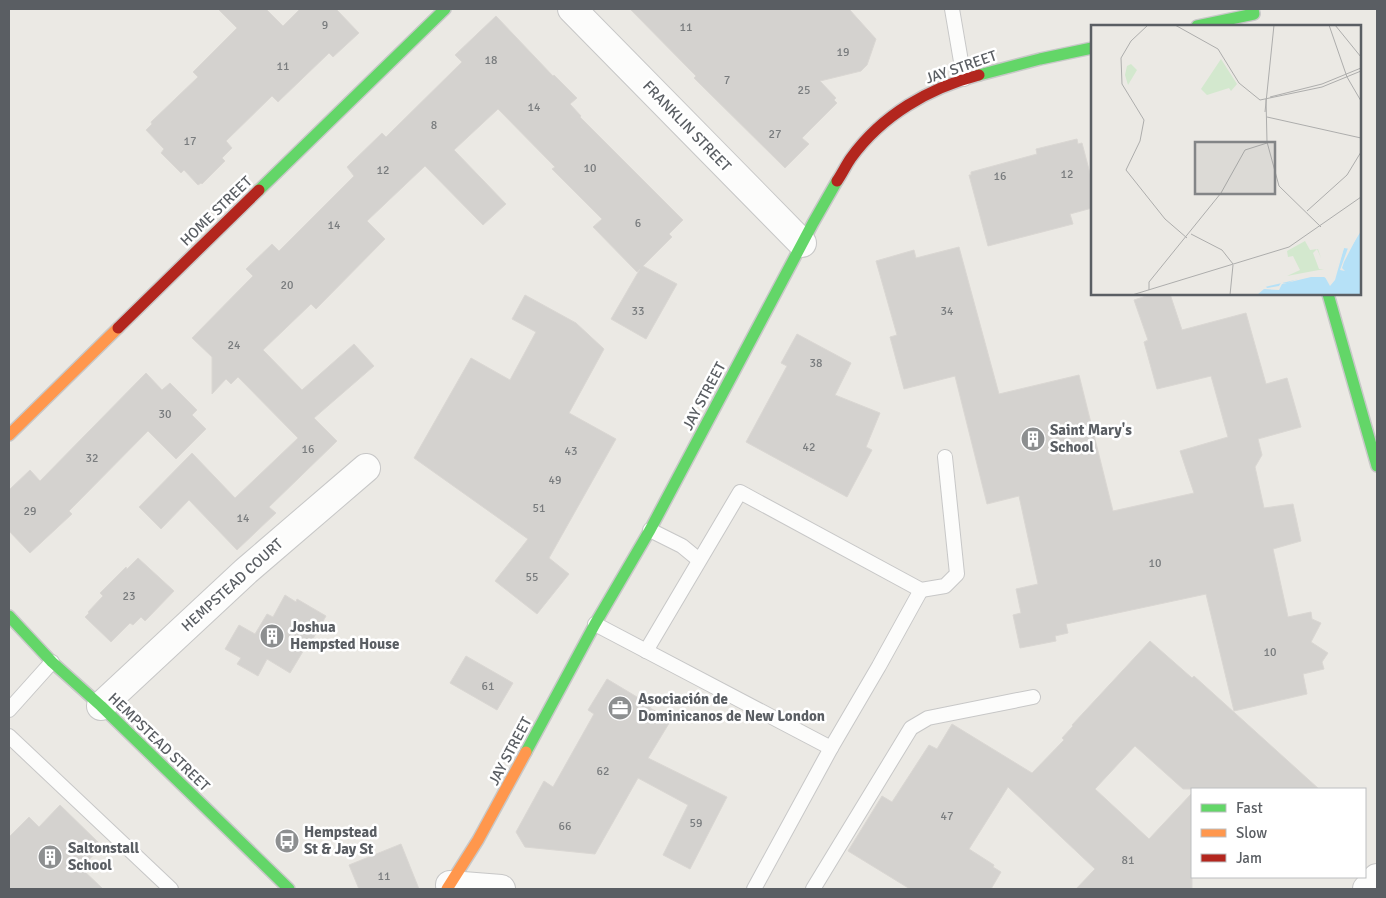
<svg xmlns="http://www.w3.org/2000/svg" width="1386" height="898" font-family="Signika,sans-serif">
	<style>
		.building { fill: #d4d2cf; stroke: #dad7d3 }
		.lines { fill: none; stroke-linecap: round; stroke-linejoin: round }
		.lane-casing { stroke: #c7c7c7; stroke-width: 16 }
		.street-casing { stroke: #c7c7c7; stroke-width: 30 }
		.fast-casing { stroke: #c8c8c8; stroke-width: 14 }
		.slow-casing { stroke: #c8c8c8; stroke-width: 14 }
		.jam-casing { stroke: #c8c8c8; stroke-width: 14 }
		.lane { stroke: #fcfcfb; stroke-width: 14 }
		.street { stroke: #fcfcfb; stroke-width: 28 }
		.fast { stroke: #63d668; stroke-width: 11 }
		.slow { stroke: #ff974d; stroke-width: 11 }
		.jam { stroke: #b3261e; stroke-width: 11 }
		.labels { text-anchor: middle; stroke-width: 5; stroke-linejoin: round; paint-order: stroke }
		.number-label { font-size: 12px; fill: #797c7e }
		.street-label { font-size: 15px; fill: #5a5e63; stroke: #fff }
		.poi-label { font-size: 15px; font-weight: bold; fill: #5a5e63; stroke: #fff; text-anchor: start }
		.inset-road { fill: none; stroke: #adadac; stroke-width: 1 }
		.view { fill: #838587; fill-opacity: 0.15; stroke: #838587; stroke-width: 2.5 }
		.inset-edge { fill: none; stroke: #5a5e63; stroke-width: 2.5 }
	</style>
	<rect width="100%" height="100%" fill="#ebe9e4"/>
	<g class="building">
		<path d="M 218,9 L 266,9 L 283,26 L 300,9 L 336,9 L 359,33 L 333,57 L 329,53 L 278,102 L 272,96 L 226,141 L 232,148 L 222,158 L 225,161 L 202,184 L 201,183 L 198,185 L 184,170 L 181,173 L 161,153 L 164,149 L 146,130 L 152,124 L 151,122 L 198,77 L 193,72 L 237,28 Z"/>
		<path d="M 630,9 L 849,9 L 876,39 L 867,65 L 861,71 L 820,81 L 836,98 L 834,100 L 837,103 L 802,138 L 809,144 L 785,168 L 694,78 L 696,76 Z"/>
		<path d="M 496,16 L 553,76 L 554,75 L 577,98 L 570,104 L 581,116 L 580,117 L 683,220 L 669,234 L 672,237 L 643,266 L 677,284 L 646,339 L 611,319 L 640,269 L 637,272 L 593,227 L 602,219 L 552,169 L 555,167 L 498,109 L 454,150 L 506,204 L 483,225 L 425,166 L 367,221 L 385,239 L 316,309 L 311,304 L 263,350 L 302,390 L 354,344 L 374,366 L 314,418 L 337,441 L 269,507 L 276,513 L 237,550 L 189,500 L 161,529 L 139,507 L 192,453 L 235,498 L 298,438 L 238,377 L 231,384 L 226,379 L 212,394 L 212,357 L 192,338 L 253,276 L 246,269 L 272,244 L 279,251 L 354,176 L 347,167 L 382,133 L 386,137 L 462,62 L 455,55 Z"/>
		<path d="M 1077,139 L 1078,144 L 1082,143 L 1092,181 L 1092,208 L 1070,214 L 1073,224 L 988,246 L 969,175 L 971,175 L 971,172 L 1037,154 L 1036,149 Z"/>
		<path d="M 959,247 L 999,394 L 1079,375 L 1113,511 L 1194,493 L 1180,451 L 1228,437 L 1211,376 L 1157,389 L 1144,342 L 1148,340 L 1134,300 L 1152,294 L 1170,294 L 1182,330 L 1246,313 L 1266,384 L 1287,378 L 1301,427 L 1258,439 L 1262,455 L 1255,467 L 1264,508 L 1293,504 L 1301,541 L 1273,549 L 1288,617 L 1311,612 L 1312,619 L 1321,623 L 1311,642 L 1328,653 L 1322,662 L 1324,669 L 1303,674 L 1307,694 L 1234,711 L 1206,594 L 1066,624 L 1068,633 L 1055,636 L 1056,641 L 1020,648 L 1013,615 L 1021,613 L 1016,589 L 1038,584 L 1019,496 L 987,504 L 955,376 L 904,389 L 890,337 L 897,335 L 876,261 L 914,250 L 916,258 Z"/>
		<path d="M 525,295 L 576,323 L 604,349 L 569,413 L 616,439 L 549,558 L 569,574 L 537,614 L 495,581 L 528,539 L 414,458 L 471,358 L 510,380 L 536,332 L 512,319 Z"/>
		<path d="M 797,334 L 851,363 L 835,395 L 880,413 L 866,447 L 872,450 L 847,497 L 746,442 L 787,366 L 781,363 Z"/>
		<path d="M 146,373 L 162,390 L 170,383 L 197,410 L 192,415 L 206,429 L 176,459 L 148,431 L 69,511 L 72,514 L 30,553 L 9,531 L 9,490 L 30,470 L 40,481 Z"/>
		<path d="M 138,558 L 174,591 L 145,621 L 141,617 L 133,625 L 130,623 L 111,642 L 85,617 L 89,613 L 88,612 L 103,596 L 100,593 L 126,567 L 127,569 Z"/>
		<path d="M 285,595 L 296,602 L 297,599 L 326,616 L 307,649 L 305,648 L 290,673 L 267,659 L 258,676 L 237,664 L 241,658 L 225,649 L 239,625 L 255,634 L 267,614 L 273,617 Z"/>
		<path d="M 1150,641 L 1192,678 L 1194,676 L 1319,789 L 1183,789 L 1135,746 L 1095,789 L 1149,839 L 1192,793 L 1192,889 L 1076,889 L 1095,869 L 1008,787 L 969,849 L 994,865 L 993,867 L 1001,872 L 991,889 L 910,889 L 848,851 L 882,796 L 892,802 L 929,745 L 937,749 L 952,724 L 1032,773 L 1064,740 L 1062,738 L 1073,726 L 1072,725 Z"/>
		<path d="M 466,656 L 513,683 L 497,710 L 450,683 Z"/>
		<path d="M 607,679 L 652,706 L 650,708 L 671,720 L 648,758 L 727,797 L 690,869 L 663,855 L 688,805 L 638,778 L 595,854 L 525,847 L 516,832 L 544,781 L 553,787 L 594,714 L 588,710 Z"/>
		<path d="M 60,805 L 102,846 L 81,868 L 103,889 L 9,889 L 9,837 L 29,817 L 39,827 Z"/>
		<path d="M 401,844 L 419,889 L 359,889 L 349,865 Z"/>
	</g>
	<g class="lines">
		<defs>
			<g id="lane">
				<path d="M 952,9 L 964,79"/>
				<path d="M 650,530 L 682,546 L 699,560"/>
				<path d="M 595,624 L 831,748 L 879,666 L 921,590"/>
				<path d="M 646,651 L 740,492 L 921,590 L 945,586 L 957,574 L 945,457"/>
				<path d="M 9,710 L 52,662"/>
				<path d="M 9,736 L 171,889"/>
				<path d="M 754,889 L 831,748"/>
				<path d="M 813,889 L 911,728 L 928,718 L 1033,697"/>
			</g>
			<g id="street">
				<path d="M 572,9 L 802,243"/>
				<path d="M 101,706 L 246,571 L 366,468"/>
				<path d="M 450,885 L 501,889"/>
				<path d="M 1367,889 L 1377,878"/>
			</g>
			<g id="fast">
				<path d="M 1197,26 L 1254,14 L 1253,9"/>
				<path d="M 979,75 L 1040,59 L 1092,48"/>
				<path d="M 259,190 L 445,9"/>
				<path d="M 1328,294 L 1377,466"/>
				<path d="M 9,616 L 52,662 L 101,706 L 289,889"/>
				<path d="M 526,752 L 595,624 L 650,530 L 813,223 L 837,181"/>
			</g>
			<g id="slow">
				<path d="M 9,435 L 118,328"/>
				<path d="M 447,889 L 478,840 L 526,752"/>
			</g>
			<g id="jam">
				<path d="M 837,181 C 842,174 846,165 851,158 C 882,115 929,88 979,75"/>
				<path d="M 118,328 L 259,190"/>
			</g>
		</defs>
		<use href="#lane" class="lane-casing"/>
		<use href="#street" class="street-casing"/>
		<use href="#fast" class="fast-casing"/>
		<use href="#slow" class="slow-casing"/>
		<use href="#jam" class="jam-casing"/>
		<use href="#lane" class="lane"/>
		<use href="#street" class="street"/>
		<use href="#fast" class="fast"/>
		<use href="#slow" class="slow"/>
		<use href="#jam" class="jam"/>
	</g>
	<defs>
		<symbol id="building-disc" viewBox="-11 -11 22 22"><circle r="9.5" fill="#8d8f90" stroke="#fff"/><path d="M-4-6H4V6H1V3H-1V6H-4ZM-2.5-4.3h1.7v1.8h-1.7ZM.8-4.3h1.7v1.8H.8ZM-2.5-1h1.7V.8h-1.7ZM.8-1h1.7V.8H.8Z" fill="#fff"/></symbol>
		<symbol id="office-disc" viewBox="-11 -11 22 22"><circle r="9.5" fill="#8d8f90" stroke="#fff"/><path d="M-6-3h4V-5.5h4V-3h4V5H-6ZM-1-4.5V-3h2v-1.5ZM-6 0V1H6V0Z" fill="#fff"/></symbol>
		<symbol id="bus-disc" viewBox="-11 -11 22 22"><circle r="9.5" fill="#8d8f90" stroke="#fff"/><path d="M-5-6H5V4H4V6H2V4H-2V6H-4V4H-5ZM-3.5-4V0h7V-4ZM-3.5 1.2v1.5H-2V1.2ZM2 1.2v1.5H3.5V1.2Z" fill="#fff"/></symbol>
	</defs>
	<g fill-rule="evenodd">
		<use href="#building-disc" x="1019" y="425" width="28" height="28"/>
		<use href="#building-disc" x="258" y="622" width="28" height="28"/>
		<use href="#office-disc" x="606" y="694" width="28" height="28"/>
		<use href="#bus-disc" x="273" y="827" width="28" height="28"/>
		<use href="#building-disc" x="36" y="843" width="28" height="28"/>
	</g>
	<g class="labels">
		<g class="number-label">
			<text x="325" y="29">9</text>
			<text x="686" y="31">11</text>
			<text x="843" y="56">19</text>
			<text x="491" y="64">18</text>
			<text x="283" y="70">11</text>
			<text x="727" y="84">7</text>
			<text x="804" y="94">25</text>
			<text x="534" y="111">14</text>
			<text x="434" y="129">8</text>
			<text x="775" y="138">27</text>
			<text x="190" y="145">17</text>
			<text x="590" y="172">10</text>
			<text x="383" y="174">12</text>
			<text x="1067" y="178">12</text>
			<text x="1000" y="180">16</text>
			<text x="638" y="227">6</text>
			<text x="334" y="229">14</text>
			<text x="287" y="289">20</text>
			<text x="638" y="315">33</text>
			<text x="947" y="315">34</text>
			<text x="234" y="349">24</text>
			<text x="816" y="367">38</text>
			<text x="165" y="418">30</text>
			<text x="809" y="451">42</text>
			<text x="308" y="453">16</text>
			<text x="571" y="455">43</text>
			<text x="92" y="462">32</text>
			<text x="555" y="484">49</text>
			<text x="539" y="512">51</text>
			<text x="30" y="515">29</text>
			<text x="243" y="522">14</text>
			<text x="1155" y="567">10</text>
			<text x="532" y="581">55</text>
			<text x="129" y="600">23</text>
			<text x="1270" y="656">10</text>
			<text x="488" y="690">61</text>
			<text x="603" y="775">62</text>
			<text x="947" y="820">47</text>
			<text x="696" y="827">59</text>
			<text x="565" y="830">66</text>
			<text x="1128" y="864">81</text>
			<text x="384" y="880">11</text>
		</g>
		<g class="street-label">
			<text transform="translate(961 67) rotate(-19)" y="5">JAY STREET</text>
			<text transform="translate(687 126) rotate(46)" y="5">FRANKLIN STREET</text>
			<text transform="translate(216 211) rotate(-44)" y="5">HOME STREET</text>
			<text transform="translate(704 396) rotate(-62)" y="5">JAY STREET</text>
			<text transform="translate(232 585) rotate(-42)" y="5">HEMPSTEAD COURT</text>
			<text transform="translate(159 742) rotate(44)" y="5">HEMPSTEAD STREET</text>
			<text transform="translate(510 751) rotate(-62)" y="5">JAY STREET</text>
		</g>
		<g class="poi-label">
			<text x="1050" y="435">Saint Mary's<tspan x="1050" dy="17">School</tspan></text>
			<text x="290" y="632">Joshua<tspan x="290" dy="17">Hempsted House</tspan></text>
			<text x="638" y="704">Asociación de<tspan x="638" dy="17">Dominicanos de New London</tspan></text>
			<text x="304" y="837">Hempstead<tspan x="304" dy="17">St &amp; Jay St</tspan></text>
			<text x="68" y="853">Saltonstall<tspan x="68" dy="17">School</tspan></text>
		</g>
	</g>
	<g transform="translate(1091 25)">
		<rect width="270" height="270" fill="#ebe9e4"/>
		<path d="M 130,34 L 146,59 L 140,66 L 138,63 L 116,70 L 110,64 ZM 40,39 L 46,45 L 37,60 L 34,50 L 36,41 ZM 214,216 L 219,225 L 227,224 L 230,233 L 226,224 L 222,228 L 228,244 L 233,244 L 196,251 L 209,245 L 202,231 L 197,232 L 196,226 Z" fill="#d3e8ce"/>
		<path d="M 270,206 L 270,270 L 164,270 L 174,262 L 217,252 L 233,252 L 242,257 L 253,223 L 259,224 Z" fill="#b6e1f7"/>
		<path d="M 270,204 L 253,237 L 251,243 L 254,246 L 249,245 L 257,223 L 253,223 L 244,255 L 239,261 L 234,252 L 220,252 L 191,259 L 188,265 L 173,264 L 166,270 L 161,269 L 173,259 L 176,263 L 188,261 L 191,256 L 193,259 L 220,249 L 235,250 L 242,255 L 253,221 L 259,221 Z" fill="#ebe9e4"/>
		<path class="inset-road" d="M 57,0 L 40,16 L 30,33 L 31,59 L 53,95 L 49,116 L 35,145 L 74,194 L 96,213M 84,0 L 127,24 L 148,58 L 169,75 L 231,62 L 270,46M 238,0 L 256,52 L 270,76M 244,0 L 270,32M 179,72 L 231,59 L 270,43M 175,74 L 176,117 L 188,161 L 230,202M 174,87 L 183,0M 176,92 L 270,113M 216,186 L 256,150 L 270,127M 100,209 L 131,225 L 142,239M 58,265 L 58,257 L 130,168 L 154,125 L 176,118M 41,270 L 198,222 L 270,172M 139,270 L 142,240"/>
		<path class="view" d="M 104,117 L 184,117 L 184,169 L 104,169 Z"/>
		<rect width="270" height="270" class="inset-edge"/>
	</g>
	<rect width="1386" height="898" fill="none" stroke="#5a5e63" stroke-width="20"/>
	<rect x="1191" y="788" width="175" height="90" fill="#ffffff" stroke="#bdbfc1"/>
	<rect x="1201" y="804" width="25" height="8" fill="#63d668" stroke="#bdbfc1"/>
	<text x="1236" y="813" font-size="15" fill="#5a5e63">Fast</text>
	<rect x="1201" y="829" width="25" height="8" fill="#ff974d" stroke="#bdbfc1"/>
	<text x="1236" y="838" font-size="15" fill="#5a5e63">Slow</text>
	<rect x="1201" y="854" width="25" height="8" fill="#b3261e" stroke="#bdbfc1"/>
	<text x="1236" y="863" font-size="15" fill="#5a5e63">Jam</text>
</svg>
